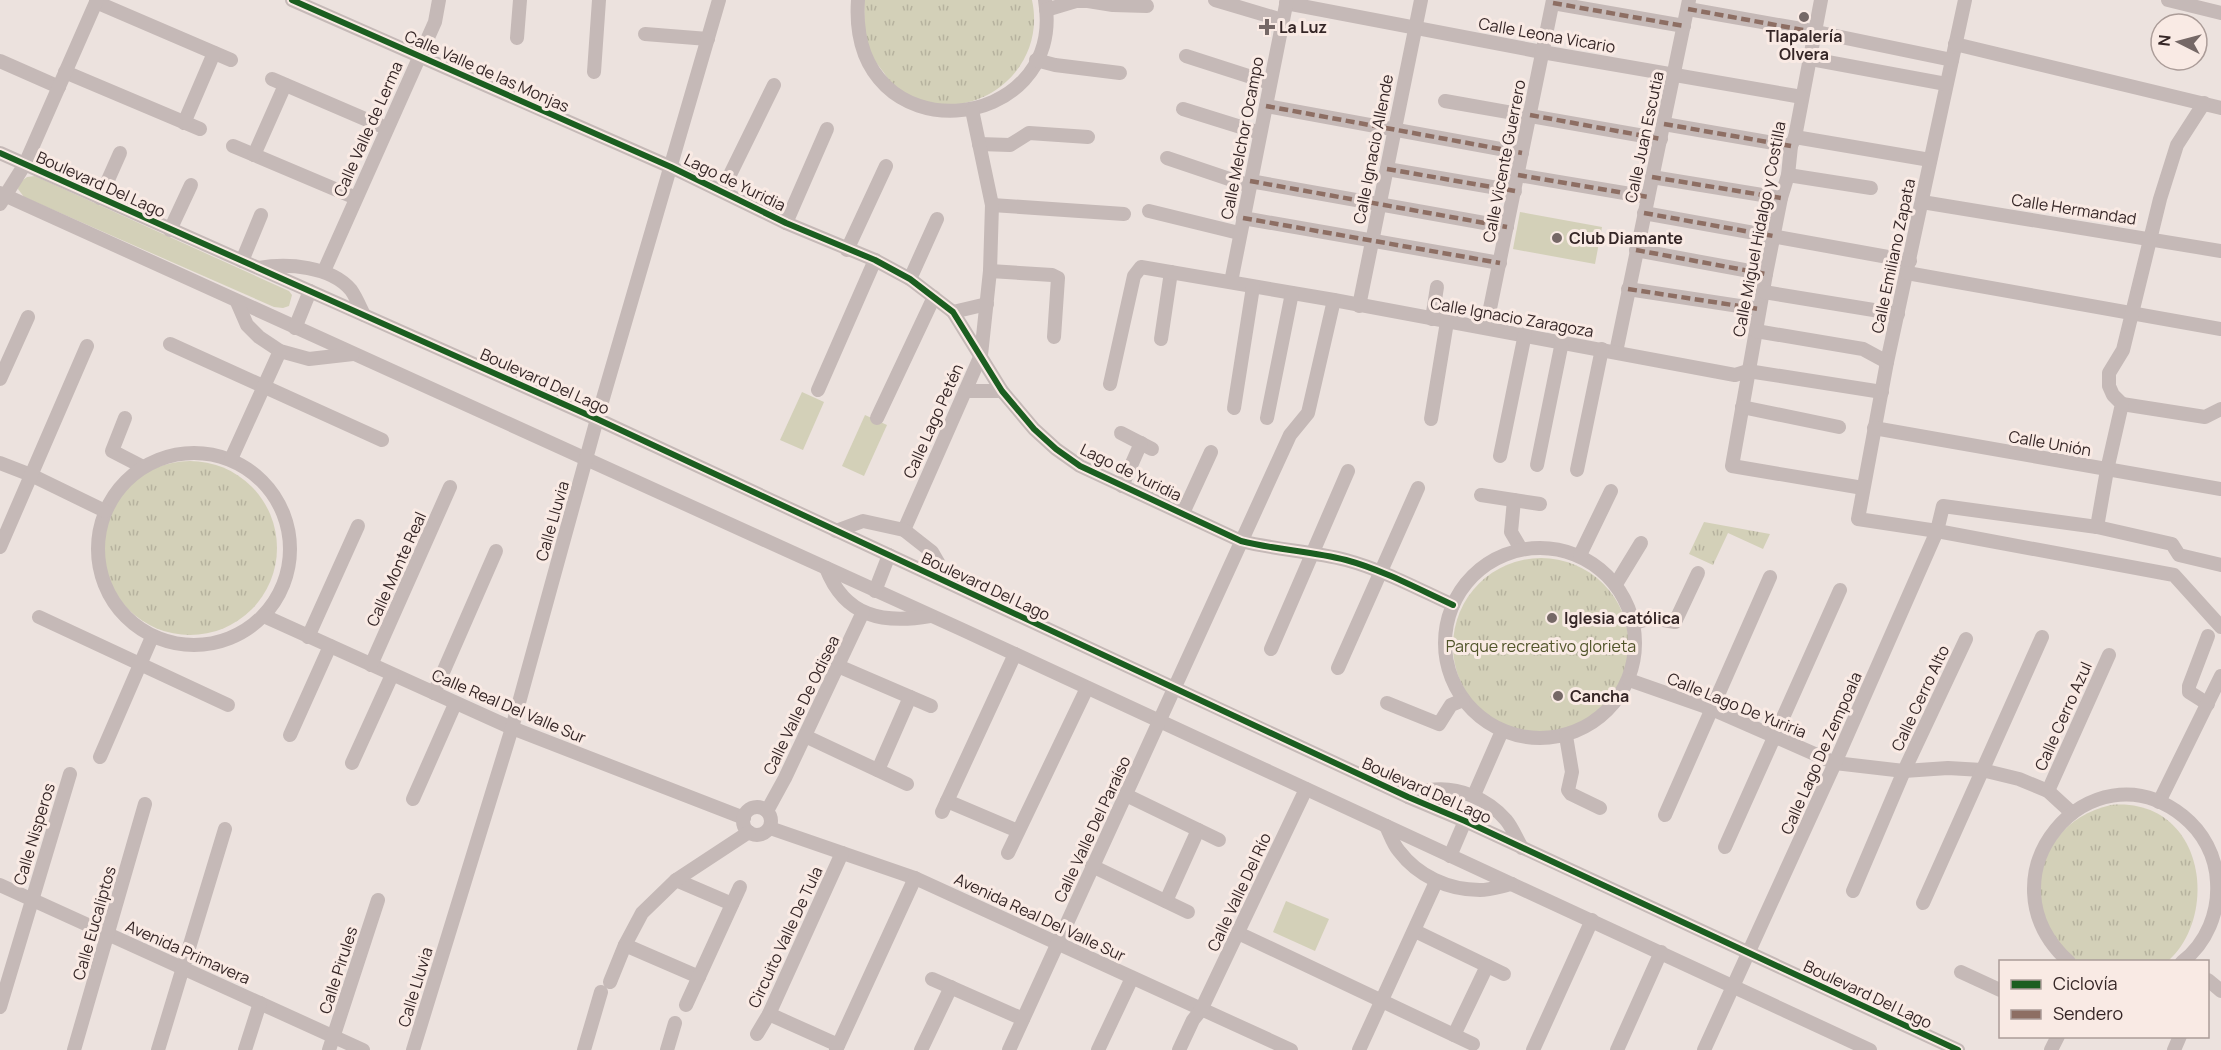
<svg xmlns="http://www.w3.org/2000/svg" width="2221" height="1050" font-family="Manrope,sans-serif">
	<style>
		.green { fill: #d3d0b8 }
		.park { fill: url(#park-tufts) }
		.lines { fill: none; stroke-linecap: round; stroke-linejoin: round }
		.minor { stroke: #c5b9b7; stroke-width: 14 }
		.quiet { stroke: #8d6e63; stroke-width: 4.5; stroke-dasharray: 9 4.5; stroke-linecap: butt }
		.cycleway-casing { stroke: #f9eae4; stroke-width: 10 }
		.cycleway { stroke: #1b5e20; stroke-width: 6 }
		.poi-dot { fill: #756866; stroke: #f9eae4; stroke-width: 2 }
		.labels { text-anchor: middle; stroke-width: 6; stroke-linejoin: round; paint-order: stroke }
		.poi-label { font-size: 16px; font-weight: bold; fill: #352626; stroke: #f9eae4; text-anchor: start }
		.street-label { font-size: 16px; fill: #352626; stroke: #f9eae4 }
		.park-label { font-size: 16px; fill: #505429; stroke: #f9eae4 }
	</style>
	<defs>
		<pattern id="park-tufts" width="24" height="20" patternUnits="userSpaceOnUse" patternTransform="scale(1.5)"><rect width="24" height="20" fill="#d3d0b8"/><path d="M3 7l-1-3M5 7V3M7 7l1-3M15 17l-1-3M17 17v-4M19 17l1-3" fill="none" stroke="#b6b29e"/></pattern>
	</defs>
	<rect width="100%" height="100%" fill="#ece2de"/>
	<g class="green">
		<path d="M 35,176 L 289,291 L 292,295 L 289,306 L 283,308 L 274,307 L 24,197 L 18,189 L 19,183 L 27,177 Z"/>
		<path d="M 1520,212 L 1602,227 L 1595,264 L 1513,249 Z"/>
		<path d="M 802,392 L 824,402 L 803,450 L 780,440 Z"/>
		<path d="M 865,415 L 887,425 L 864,476 L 842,466 Z"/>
		<path d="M 1286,901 L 1329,919 L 1315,951 L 1273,932 Z"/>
	</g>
	<g class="park">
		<path d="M 864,0 L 1032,0 C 1049,79 959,135 895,87 C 890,83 886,75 881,69 C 877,63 871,57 868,50 C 863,39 865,13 864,0 Z"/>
		<circle cx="190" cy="548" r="87"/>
		<path d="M 1704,522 L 1770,534 L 1763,549 L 1728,533 L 1713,565 L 1689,554 Z"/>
		<circle cx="1541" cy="646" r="88"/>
		<path d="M 2111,805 C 2203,797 2221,913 2168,961 L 2079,962 C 2015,916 2033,822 2111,805 Z"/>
	</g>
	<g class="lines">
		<g class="minor">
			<path d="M 292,0 L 671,167 L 786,223 L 875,260 L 910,279 L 953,312 L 1002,391 L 1034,429 L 1056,449 L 1080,466 L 1241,541 C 1276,550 1311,551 1346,560 C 1383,570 1418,589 1453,605"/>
			<path d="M 858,0 C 847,158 1068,137 1045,0"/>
			<path d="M 1215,0 L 1282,20"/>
			<path d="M 1821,0 L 1795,137 L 1791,146 L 1788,175 L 1781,198 L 1766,274 L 1732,466 L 1863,488"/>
			<path d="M 1965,0 L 1887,362 L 1858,519 L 1937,531 L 2174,575 L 2221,627"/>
			<path d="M 2168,0 L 2221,13"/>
			<path d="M 96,2 L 231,60"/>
			<path d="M 1286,3 L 1542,52 L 1802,97"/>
			<path d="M 1553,3 L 1684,26"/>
			<path d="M 1688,9 L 1807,30 L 1952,60"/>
			<path d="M 1046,10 L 1076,1 L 1088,1 L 1113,5 L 1147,6"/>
			<path d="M 645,34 L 708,39"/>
			<path d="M 517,38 L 520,0"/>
			<path d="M 1955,44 L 2221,108"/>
			<path d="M 1186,56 L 1270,83"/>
			<path d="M 1811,59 L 1946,84"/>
			<path d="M 1036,60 L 1055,65 L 1120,73"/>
			<path d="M 0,61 L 59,87"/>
			<path d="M 65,72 L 200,129"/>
			<path d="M 594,72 L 599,0"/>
			<path d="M 272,79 L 386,128"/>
			<path d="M 1445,101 L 1661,139"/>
			<path d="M 1266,106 L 1522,153"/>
			<path d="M 1183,109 L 1260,133"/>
			<path d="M 184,123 L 214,53"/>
			<path d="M 1664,124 L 1791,146"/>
			<path d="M 1795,137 L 1930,160"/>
			<path d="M 979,144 L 1010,145 L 1029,133 L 1088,137"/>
			<path d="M 233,146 L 356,198"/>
			<path d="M 0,153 L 597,419 L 1408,797 L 1465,821 L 1958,1050"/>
			<path d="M 254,155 L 285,85"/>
			<path d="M 1167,158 L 1250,186"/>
			<path d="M 1387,169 L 1515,191"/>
			<path d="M 1518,175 L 1648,197"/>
			<path d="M 1788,175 L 1871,188"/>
			<path d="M 1652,177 L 1781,198"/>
			<path d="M 1250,181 L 1507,227"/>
			<path d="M 722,191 L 774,85"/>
			<path d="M 0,193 L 963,630 L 1870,1050"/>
			<path d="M 100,198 L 120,153"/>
			<path d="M 1922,202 L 2221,251"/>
			<path d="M 0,204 L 25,164 L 97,0"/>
			<path d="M 992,205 L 1124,214"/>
			<path d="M 1149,211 L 1239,233"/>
			<path d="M 1644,213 L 1910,261"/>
			<path d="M 1243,218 L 1500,263"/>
			<path d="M 786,223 L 827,129"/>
			<path d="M 170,230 L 191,185"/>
			<path d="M 847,250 L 886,166"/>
			<path d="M 1636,250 L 1766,274"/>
			<path d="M 242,261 L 261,215"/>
			<path d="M 259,268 C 287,263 331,266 351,290 C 356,297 360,307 364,315"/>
			<path d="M 324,271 L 435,22 L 439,0"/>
			<path d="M 990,271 L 1052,275 L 1058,278 L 1054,337"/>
			<path d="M 1907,273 L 2221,329"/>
			<path d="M 910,279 L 937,219"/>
			<path d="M 1231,282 L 1287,0"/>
			<path d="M 1628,289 L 1759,309"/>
			<path d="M 1764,292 L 1898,314"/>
			<path d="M 237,302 L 247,325 L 259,337 L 280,351 L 309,359 L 353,354"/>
			<path d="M 1359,306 L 1421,0"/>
			<path d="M 953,312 L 987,304"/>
			<path d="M 1432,319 L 1437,287"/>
			<path d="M 295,328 L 310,291"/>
			<path d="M 1486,328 L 1553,0"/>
			<path d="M 1756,331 L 1863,349 L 1887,362"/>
			<path d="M 1161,339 L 1171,272"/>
			<path d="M 170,344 L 382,440"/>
			<path d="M 1616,352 L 1689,0"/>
			<path d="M 0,379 L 28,317"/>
			<path d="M 1110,384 L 1134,276 L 1141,267 L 1334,300 L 1735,375 L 1748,371 L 1882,392"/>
			<path d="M 818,390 L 875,260"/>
			<path d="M 965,391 L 1002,391"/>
			<path d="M 2122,404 L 2205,417 L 2221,409"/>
			<path d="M 1742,407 L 1839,427"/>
			<path d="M 1234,408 L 1253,287"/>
			<path d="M 125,418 L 112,451 L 143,467"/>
			<path d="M 877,418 L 934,297"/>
			<path d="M 1267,418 L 1292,293"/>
			<path d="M 1431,419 L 1447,322"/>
			<path d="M 1874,428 L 2221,489"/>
			<path d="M 1121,433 L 1152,449"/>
			<circle cx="194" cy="549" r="96"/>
			<path d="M 1500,456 L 1525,334"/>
			<path d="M 231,459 L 280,351"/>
			<path d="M 0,463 L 31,475 L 105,511"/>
			<path d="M 1537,465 L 1562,342"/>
			<path d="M 1577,470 L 1602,349"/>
			<path d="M 1122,486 L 1141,443"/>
			<path d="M 1481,495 L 1540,504"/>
			<path d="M 1514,500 L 1511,532 L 1521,549"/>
			<path d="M 1183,513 L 1211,452"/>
			<path d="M 2097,527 L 2107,470 L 2122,404 L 2113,395 L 2109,386 L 2109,373 L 2123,350 L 2160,199 L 2177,145 L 2204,103"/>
			<path d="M 904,530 L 981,355 L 990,271 L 992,205 L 972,110"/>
			<path d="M 836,531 L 863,521 L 904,530 L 932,552 L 950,583"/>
			<path d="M 0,547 L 87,346"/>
			<circle cx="1540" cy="643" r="95"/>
			<path d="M 1580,555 L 1611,491"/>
			<path d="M 826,568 C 845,617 883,624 930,616"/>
			<path d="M 1616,584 L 1641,543"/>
			<path d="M 875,591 L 889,555"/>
			<path d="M 264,616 L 512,728 L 744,818"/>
			<path d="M 39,617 L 228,705"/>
			<path d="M 1634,623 L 1652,618 L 1675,622 L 1698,573"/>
			<path d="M 308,637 L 358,526"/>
			<path d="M 1271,649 L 1348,471"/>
			<path d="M 371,665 L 450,487"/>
			<path d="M 838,666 L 931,706"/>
			<path d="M 1338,668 L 1418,488"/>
			<path d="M 1629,680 L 1712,709 L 1835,763 L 1904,771 L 1948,768 L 1982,770 L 2019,779 L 2048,791 L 2072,813"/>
			<path d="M 434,693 L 496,551"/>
			<path d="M 1387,703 L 1439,724 L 1451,705 L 1463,700"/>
			<path d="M 2208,704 L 2189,692 L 2189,686 L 2208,636"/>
			<path d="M 290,735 L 330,646"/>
			<path d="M 805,736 L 907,784"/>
			<path d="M 1566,736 L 1572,772 L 1568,790 L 1571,794 L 1600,808"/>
			<path d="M 100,757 L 152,637"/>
			<path d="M 352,763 L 392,675"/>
			<path d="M 878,770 L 910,697"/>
			<path d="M 2048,791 L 2109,655"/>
			<path d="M 1126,795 L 1219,840"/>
			<path d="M 1474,795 L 1502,731"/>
			<path d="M 1408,797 C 1415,795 1423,791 1430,790 C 1458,786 1488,799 1506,820 C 1512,827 1517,839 1522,848"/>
			<path d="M 413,799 L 455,704"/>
			<path d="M 947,801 L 1018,831"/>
			<path d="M 2159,802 L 2221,676"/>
			<circle cx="757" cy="821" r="14"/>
			<path d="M 767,811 L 785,778 L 863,612"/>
			<path d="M 942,812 L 1015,654"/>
			<path d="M 1665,815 L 1770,577"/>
			<path d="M 1386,826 C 1390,834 1393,844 1399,851 C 1418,876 1448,890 1480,890 C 1490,890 1502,886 1512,884"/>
			<path d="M 770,828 L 915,878 L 1291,1050"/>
			<path d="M 1725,847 L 1840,590"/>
			<path d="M 1008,853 L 1087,688"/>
			<path d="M 1450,856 L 1465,821"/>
			<path d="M 1092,866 L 1188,912"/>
			<path d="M 676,880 L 732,904"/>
			<path d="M 0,885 L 363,1050"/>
			<path d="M 1853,891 L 1904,771 L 1966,639"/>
			<path d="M 1166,901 L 1198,830"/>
			<path d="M 1923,903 L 2042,637"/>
			<path d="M 1415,931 L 1504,974"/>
			<path d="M 1238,933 L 1473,1044"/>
			<path d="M 625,945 L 699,977"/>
			<path d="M 2069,962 C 1975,877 2090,742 2183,816 C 2203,832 2216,856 2217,882 C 2219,912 2207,943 2182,962"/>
			<path d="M 1961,972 L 2000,990"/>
			<path d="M 932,979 L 1023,1019"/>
			<path d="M 2208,980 L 2221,991"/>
			<path d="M 610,982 L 625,945 L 642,913 L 676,880 L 749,832"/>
			<path d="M 686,1005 L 740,887"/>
			<path d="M 0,1007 L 70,774"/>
			<path d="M 769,1014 L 838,1045"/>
			<path d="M 757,1034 L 769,1014 L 842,853"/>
			<path d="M 1454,1035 L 1487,966"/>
			<path d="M 74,1050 L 145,804"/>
			<path d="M 158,1050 L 225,829"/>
			<path d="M 245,1050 L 260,1003"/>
			<path d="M 329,1050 L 378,900"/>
			<path d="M 413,1050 L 512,728 L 597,419 L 719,0"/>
			<path d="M 584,1050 L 601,992"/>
			<path d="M 667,1050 L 675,1023"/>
			<path d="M 836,1050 L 915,878"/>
			<path d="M 921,1050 L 951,987"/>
			<path d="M 1009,1050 L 1290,435 L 1308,413 L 1334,300"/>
			<path d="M 1098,1050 L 1132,978"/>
			<path d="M 1179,1050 L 1193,1020 L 1201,1010 L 1306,789"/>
			<path d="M 1359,1050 L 1436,882"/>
			<path d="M 1533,1050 L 1592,920"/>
			<path d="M 1617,1050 L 1661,952"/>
			<path d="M 1704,1050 L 1835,763 L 1937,531 L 1943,506 L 2097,527 L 2172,544 L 2179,555 L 2221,565"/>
			<path d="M 2051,1050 L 2058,1036"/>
			<path d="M 2174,1050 L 2180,1036"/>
		</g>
		<g class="quiet">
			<path d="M 1553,3 L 1684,26"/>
			<path d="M 1688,9 L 1814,32"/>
			<path d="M 1266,106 L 1522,153"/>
			<path d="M 1530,115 L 1661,139"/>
			<path d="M 1664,124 L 1791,146"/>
			<path d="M 1387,169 L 1515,191"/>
			<path d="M 1518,175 L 1648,197"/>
			<path d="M 1652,177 L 1781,198"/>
			<path d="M 1250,181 L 1507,227"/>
			<path d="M 1644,213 L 1773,236"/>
			<path d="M 1243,218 L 1500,263"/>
			<path d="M 1636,250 L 1766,274"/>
			<path d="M 1628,289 L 1759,309"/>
		</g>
		<defs>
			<g id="cycleway">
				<path d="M 292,0 L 671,167 L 786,223 L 875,260 L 910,279 L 953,312 L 1002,391 L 1034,429 L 1056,449 L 1080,466 L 1241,541 C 1276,550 1311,551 1346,560 C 1383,570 1418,589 1453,605"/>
				<path d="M 0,153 L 597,419 L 1408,797 L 1465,821 L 1958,1050"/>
			</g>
		</defs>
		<use href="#cycleway" class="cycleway-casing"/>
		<use href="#cycleway" class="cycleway"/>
	</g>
	<g class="poi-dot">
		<circle cx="1804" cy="17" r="6"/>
		<path d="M1264 18h6v6h6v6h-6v6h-6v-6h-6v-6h6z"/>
		<circle cx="1557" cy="238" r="6"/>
		<circle cx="1552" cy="618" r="6"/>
		<circle cx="1558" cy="696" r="6"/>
	</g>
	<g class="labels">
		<g class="poi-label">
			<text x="1279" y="33">La Luz</text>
			<text x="1804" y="42" text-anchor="middle">Tlapalería<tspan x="1804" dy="18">Olvera</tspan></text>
			<text x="1569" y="244">Club Diamante</text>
			<text x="1564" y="624">Iglesia católica</text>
			<text x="1570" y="702">Cancha</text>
		</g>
		<g class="street-label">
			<text transform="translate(1547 35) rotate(10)" y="6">Calle Leona Vicario</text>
			<text transform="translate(487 71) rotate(24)" y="6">Calle Valle de las Monjas</text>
			<text transform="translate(368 129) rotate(-66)" y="6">Calle Valle de Lerma</text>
			<text transform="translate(1644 137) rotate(-78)" y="6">Calle Juan Escutia</text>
			<text transform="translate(1242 138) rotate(-79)" y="6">Calle Melchor Ocampo</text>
			<text transform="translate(1373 149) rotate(-79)" y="6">Calle Ignacio Allende</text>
			<text transform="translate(1504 161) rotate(-79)" y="6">Calle Vicente Guerrero</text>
			<text transform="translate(735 182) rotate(26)" y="6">Lago de Yuridia</text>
			<text transform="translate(101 184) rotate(24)" y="6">Boulevard Del Lago</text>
			<text transform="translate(2074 209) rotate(9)" y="6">Calle Hermandad</text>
			<text transform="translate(1759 229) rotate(-79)" y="6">Calle Miguel Hidalgo y Costilla</text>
			<text transform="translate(1893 256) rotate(-78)" y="6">Calle Emiliano Zapata</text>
			<text transform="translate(1512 317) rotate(10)" y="6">Calle Ignacio Zaragoza</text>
			<text transform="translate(545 381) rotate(24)" y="6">Boulevard Del Lago</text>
			<text transform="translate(933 421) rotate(-66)" y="6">Calle Lago Petén</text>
			<text transform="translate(2050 443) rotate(10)" y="6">Calle Unión</text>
			<text transform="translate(1131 472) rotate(26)" y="6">Lago de Yuridia</text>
			<text transform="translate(552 521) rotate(-74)" y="6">Calle Lluvia</text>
			<text transform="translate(396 569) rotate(-66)" y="6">Calle Monte Real</text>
			<text transform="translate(986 586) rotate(25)" y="6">Boulevard Del Lago</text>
			<text transform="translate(1920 698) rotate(-65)" y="6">Calle Cerro Alto</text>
			<text transform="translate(801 705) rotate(-64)" y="6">Calle Valle De Odisea</text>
			<text transform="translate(1737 705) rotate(22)" y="6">Calle Lago De Yuriria</text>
			<text transform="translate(509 706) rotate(23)" y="6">Calle Real Del Valle Sur</text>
			<text transform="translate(2063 716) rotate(-66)" y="6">Calle Cerro Azul</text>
			<text transform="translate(1821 753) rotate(-66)" y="6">Calle Lago De Zempoala</text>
			<text transform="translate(1427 790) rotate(24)" y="6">Boulevard Del Lago</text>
			<text transform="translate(1092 829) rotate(-65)" y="6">Calle Valle Del Paraíso</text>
			<text transform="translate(34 834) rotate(-73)" y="6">Calle Nisperos</text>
			<text transform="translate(1239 892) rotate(-65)" y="6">Calle Valle Del Río</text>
			<text transform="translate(1040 917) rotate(25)" y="6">Avenida Real Del Valle Sur</text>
			<text transform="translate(94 923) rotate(-74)" y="6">Calle Eucaliptos</text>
			<text transform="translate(785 937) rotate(-65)" y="6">Circuito Valle De Tula</text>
			<text transform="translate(188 952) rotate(24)" y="6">Avenida Primavera</text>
			<text transform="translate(338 970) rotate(-72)" y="6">Calle Pirules</text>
			<text transform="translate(415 987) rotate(-73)" y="6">Calle Lluvia</text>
			<text transform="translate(1868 994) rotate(25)" y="6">Boulevard Del Lago</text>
		</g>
		<g class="park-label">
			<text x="1541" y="652">Parque recreativo glorieta</text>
		</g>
	</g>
	<rect x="1999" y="960" width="210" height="78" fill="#f9eae4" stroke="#ab9c98" stroke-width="1.5"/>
	<rect x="2011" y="980" width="30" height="9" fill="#1b5e20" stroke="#ab9c98" stroke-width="1.5"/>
	<text x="2053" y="990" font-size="18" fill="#352626">Ciclovía</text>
	<rect x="2011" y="1010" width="30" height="9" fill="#8d6e63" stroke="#ab9c98" stroke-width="1.5"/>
	<text x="2053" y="1020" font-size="18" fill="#352626">Sendero</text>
	<g transform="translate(2179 42) rotate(276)"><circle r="28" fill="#f9eae4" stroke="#ab9c98" stroke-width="1.5"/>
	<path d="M0-4.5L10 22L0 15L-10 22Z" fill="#756866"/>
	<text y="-9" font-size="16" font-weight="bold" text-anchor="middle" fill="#352626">N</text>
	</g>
</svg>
